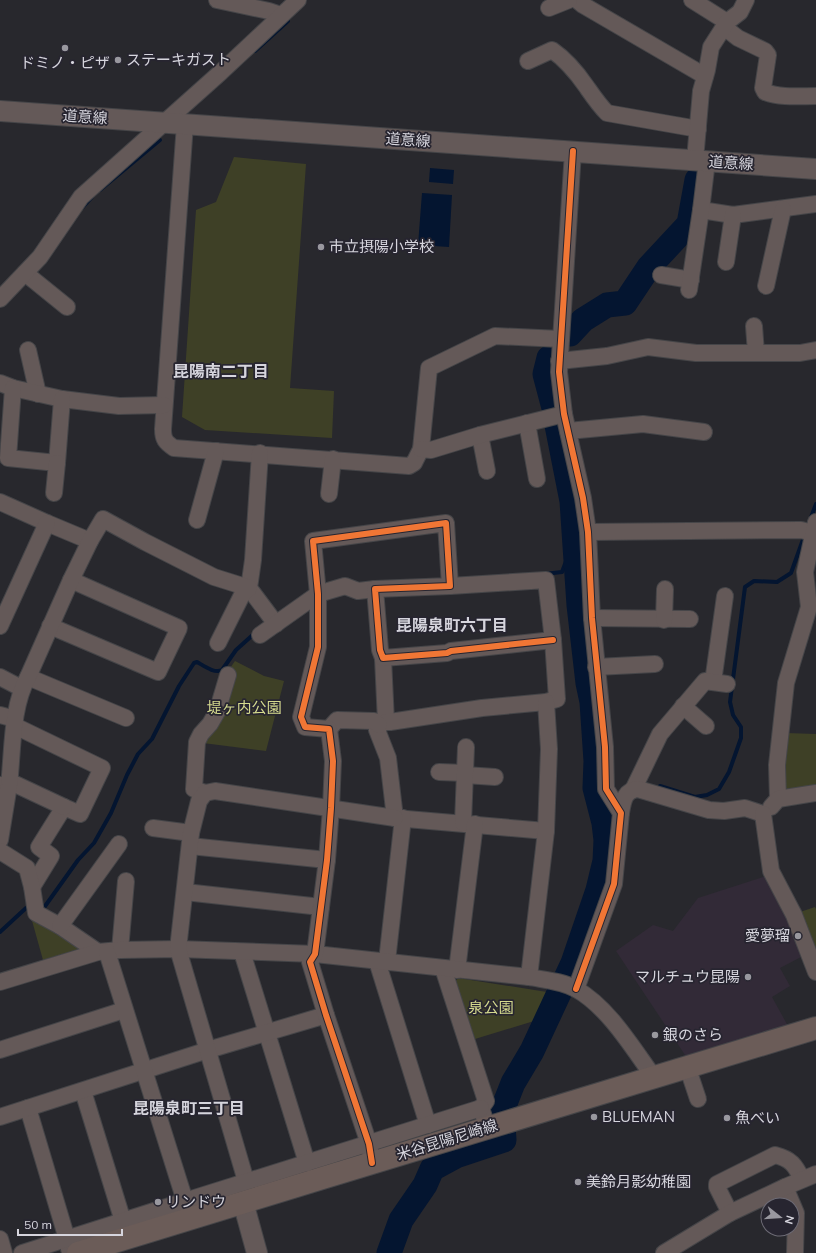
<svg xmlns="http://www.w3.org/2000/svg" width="816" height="1253" font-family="Mulish,'Noto Sans JP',sans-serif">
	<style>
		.commercial { fill: #322a37 }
		.green { fill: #3e4026 }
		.water { fill: #041530 }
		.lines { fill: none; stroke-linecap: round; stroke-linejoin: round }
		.stream { stroke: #041530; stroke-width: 4 }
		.river { stroke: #041530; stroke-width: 25 }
		.minor-casing { stroke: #454548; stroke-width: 18 }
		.tertiary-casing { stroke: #454548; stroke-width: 22 }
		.secondary-casing { stroke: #454548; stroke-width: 24 }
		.minor { stroke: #645958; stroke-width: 16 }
		.tertiary { stroke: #645958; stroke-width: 20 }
		.secondary { stroke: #6b5c58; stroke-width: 22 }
		.cycleway-casing { stroke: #272530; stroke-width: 8 }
		.cycleway { stroke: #f07635; stroke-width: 6 }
		.poi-dot { fill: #99989f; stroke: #272530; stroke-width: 1.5 }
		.labels { text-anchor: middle; stroke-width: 3.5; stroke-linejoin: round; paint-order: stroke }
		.poi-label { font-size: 15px; fill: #d6d5dd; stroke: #272530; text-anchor: start }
		.street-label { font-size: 15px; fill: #d6d5dd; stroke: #272530 }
		.park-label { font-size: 15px; fill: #d5da8e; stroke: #272530 }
		.neighbourhood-label { font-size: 16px; font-weight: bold; fill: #d6d5dd; stroke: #272530 }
	</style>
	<rect width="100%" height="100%" fill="#28282d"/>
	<path class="commercial" d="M 766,876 L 789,923 L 801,957 L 780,968 L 790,986 L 772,997 L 788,1026 L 687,1058 L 616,951 L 653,925 L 673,931 L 698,898 Z"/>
	<g class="green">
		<path d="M 234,157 L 306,164 L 290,388 L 334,391 L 332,438 L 205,430 L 182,417 L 196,210 L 216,202 Z"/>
		<path d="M 235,661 L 264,676 L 284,681 L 266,751 L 203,743 L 215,690 Z"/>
		<path d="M 785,733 L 816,734 L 816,789 L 782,790 Z"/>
		<path d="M 815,907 L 816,909 L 816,955 L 800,912 Z"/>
		<path d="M 31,917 L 82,948 L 43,960 Z"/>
		<path d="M 458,978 L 547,992 L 534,1021 L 475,1039 L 455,982 Z"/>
	</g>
	<g class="water">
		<path d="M 430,168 L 454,170 L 453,184 L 429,182 Z"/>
		<path d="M 422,193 L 452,195 L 449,247 L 418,245 Z"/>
	</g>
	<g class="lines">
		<g class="stream">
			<path d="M 255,51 L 288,21"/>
			<path d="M 100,190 L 160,140"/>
			<path d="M 82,208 L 92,197"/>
			<path d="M 810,520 L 816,504"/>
			<path d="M 544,574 L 562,572 L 571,548 L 575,541"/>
			<path d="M 660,786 L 695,797 L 707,795 L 719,789 L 729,772 L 741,738 L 741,727 L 733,715 L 730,702 L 745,587 L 754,581 L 777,582 L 791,573 L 805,534"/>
			<path d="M 39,909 L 43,909 L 78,860 L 94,843 L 111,813 L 127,775 L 138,754 L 152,739 L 179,686 L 194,663 L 197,662 C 204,666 215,674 222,670 L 236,650 L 256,632"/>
			<path d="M 0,932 L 26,908 L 32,909"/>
		</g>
		<g class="river">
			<path d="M 570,334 L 583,320 L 607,305 L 625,303 L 649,267 L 689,224 L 697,180"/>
			<path d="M 549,358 L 545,374 L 554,408"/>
			<path d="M 389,1253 L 401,1220 L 425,1185 L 432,1169 L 456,1156 L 504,1140 L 502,1111 L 513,1083 L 532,1051 L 573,963 L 598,890 L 605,861 L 606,840 L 604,823 L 595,788 L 596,761 L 592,702 L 588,683 L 579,605 L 572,501 L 556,420"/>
		</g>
		<defs>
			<g id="minor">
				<path d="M 217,0 L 269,11 L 281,15"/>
				<path d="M 577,0 L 583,5 L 705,76"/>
				<path d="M 692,0 L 727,22"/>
				<path d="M 549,8 L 569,0"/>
				<path d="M 724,27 L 738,38 L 765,51 L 768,55 L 763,88 L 765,92 C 781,98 799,96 816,96"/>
				<path d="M 528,61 L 552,50 C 565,59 577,73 586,86 C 593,96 599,105 607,113 L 698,129"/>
				<path d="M 185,124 L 163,429 C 163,439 165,442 174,448 L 409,466 L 414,463 L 421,449 L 429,368 L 495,336 L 560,339"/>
				<path d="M 573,151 L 559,372 L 564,414 L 583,498 L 588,532 L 592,618 L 605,747 L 606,789 L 621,813 L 614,884 L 576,989"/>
				<path d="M 695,160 L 701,91 L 707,70 L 711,47 L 727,22 L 740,12 L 746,0"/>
				<path d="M 701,210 L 733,215 L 816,204"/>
				<path d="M 726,262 L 733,215"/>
				<path d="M 25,273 L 67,307"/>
				<path d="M 661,275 L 691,280"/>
				<path d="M 766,286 L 783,209"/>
				<path d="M 689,290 L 701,210 L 707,161"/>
				<path d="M 0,299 L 40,257 L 81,197 L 221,72 L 298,0"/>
				<path d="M 754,326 L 756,353"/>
				<path d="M 28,350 L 38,394"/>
				<path d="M 559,361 L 607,356 L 648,347 L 696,353 L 800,353 L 816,350"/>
				<path d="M 0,383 L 13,388 L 62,399 L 119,406 L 164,405"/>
				<path d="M 13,388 L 8,458 L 57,463 L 62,399"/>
				<path d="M 527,423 L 537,479"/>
				<path d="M 568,431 L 643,424 L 704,432"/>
				<path d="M 480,435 L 487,471"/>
				<path d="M 421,449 L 431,450 L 480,435 L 564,414"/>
				<path d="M 260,453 L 253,560 L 249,588 L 276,624"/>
				<path d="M 54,493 L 57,463"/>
				<path d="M 329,494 L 333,459"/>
				<path d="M 0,502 L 47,523 L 90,541"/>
				<path d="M 197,520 L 216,451"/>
				<path d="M 588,532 L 801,530 L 813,533"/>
				<path d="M 592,618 L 690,619"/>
				<path d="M 664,620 L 665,589"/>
				<path d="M 0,626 L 47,523"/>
				<path d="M 50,626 L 158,672 L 179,628 L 71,580"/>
				<path d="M 260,635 L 318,594 L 345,586 L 358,591 L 375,589"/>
				<path d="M 383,658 L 386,722 L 379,725 L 377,730 L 388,758 L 395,818 L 546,831"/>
				<path d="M 596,667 L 655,664"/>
				<path d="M 0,677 L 21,688"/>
				<path d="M 28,677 L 126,718"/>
				<path d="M 713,682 L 725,596"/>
				<path d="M 683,706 L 706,726"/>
				<path d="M 0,715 L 15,719"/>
				<path d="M 386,722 L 390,722 L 482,708 L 546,702 L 557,699 L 553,640 L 546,580 L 450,586"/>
				<path d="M 15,726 L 102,768 L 80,814 L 64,807 L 39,847 L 51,856 L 32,887"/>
				<path d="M 329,729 L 337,720 L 374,721 L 379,725"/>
				<path d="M 439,772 L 465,773"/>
				<path d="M 465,775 L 495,777"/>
				<path d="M 0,785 L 9,786 L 15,784 L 64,807"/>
				<path d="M 633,790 L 660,734 L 705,681 L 727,684"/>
				<path d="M 205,793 L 194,789 L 197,742 L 201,734 L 210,724 L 217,712 L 228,675"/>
				<path d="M 778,799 L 777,765 L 786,683 L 809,607 L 805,572 L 816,522"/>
				<path d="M 771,807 L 778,799 L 816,793"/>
				<path d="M 621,813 C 623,802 624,790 638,789 L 709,810 L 724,811 L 745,808 L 763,814"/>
				<path d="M 763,814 L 771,871 L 794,915 L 816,972"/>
				<path d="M 463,823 L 466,747"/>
				<path d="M 153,828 L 191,833"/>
				<path d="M 0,840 C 3,822 6,804 9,785 C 13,751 11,707 28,677 L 71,580 L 90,541 L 103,519 L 145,542 L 214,577 L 249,588 L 243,593 L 218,643"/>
				<path d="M 190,846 L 327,860"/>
				<path d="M 0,851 L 27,868 L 32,887 L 36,913 L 60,926 L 98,952"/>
				<path d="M 185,892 L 321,907"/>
				<path d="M 60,926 L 119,844"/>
				<path d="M 120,950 L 126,881"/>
				<path d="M 242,952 L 307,1163"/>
				<path d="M 377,961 L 428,1125"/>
				<path d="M 387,961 L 403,818"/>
				<path d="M 443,968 L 486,1101 L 481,1108 L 484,1117"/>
				<path d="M 457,970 L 475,824"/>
				<path d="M 529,977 L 546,831 L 549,749 L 546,702"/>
				<path d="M 0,982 L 98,952 L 120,950 L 178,949 L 315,954 L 529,977 C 545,980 562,981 576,989 C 608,1007 632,1047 653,1076"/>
				<path d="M 0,1050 L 124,1010"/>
				<path d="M 687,1066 L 698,1099"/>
				<path d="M 83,1091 L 126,1231"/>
				<path d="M 28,1108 L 67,1239 L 69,1249"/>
				<path d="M 0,1117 L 208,1050 L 326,1015"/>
				<path d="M 372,1163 L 369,1144 L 326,1015 L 310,962 L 315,954 L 327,860 L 331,808 L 333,761 L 329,729 L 305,727 L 301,717 L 318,647 L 318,594 L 313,541 L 446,523 L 450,586 L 375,589 L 380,650 L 383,658 L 447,653 L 451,651 L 553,640"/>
				<path d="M 246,1181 L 178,949 L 191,833 L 199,801 L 205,793 L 215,791 L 395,818"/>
				<path d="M 785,1187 L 796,1213 L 795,1253"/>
				<path d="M 185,1201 L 481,1108"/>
				<path d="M 730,1213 L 717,1187 L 717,1184 L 775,1155 C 791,1159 795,1165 802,1179"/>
				<path d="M 0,1239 L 4,1253"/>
				<path d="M 22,1253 L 185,1201 L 107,952"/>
				<path d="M 664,1253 L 730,1213 L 785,1187 L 816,1174"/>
			</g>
			<g id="tertiary">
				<path d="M 0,111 L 816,169"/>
				<path d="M 243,1202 L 257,1253"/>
			</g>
			<path id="secondary" d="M 78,1253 C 324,1178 570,1101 816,1028"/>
		</defs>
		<use href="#minor" class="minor-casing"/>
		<use href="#tertiary" class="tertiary-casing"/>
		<use href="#secondary" class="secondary-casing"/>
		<use href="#minor" class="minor"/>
		<use href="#tertiary" class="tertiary"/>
		<use href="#secondary" class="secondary"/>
		<defs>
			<g id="cycleway">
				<path d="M 573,151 L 559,372 L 564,414 L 583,498 L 588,532 L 592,618 L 605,747 L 606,789 L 621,813 L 614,884 L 576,989"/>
				<path d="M 372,1163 L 369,1144 L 326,1015 L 310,962 L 315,954 L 327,860 L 331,808 L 333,761 L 329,729 L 305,727 L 301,717 L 318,647 L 318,594 L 313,541 L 446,523 L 450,586 L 375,589 L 380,650 L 383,658 L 447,653 L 451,651 L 553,640"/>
			</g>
		</defs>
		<use href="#cycleway" class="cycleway-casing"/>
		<use href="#cycleway" class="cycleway"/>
	</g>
	<g class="poi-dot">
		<circle cx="65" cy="48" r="4"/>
		<circle cx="118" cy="60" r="4"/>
		<circle cx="321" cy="247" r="4"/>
		<circle cx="798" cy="936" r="4"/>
		<circle cx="748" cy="977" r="4"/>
		<circle cx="655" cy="1035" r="4"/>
		<circle cx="594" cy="1117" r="4"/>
		<circle cx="727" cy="1118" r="4"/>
		<circle cx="578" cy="1182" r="4"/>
		<circle cx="158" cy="1202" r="4"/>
	</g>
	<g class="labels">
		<g class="poi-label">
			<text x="126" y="65">ステーキガスト</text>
			<text x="65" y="68" text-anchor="middle">ドミノ・ピザ</text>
			<text x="329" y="252">市立摂陽小学校</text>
			<text x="790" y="941" text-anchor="end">愛夢瑠</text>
			<text x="740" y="982" text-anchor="end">マルチュウ昆陽</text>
			<text x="663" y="1040">銀のさら</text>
			<text x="602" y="1122">BLUEMAN</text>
			<text x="735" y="1123">魚べい</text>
			<text x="586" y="1187">美鈴月影幼稚園</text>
			<text x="166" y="1207">リンドウ</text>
		</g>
		<g class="street-label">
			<text transform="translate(85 117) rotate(4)" y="5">道意線</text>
			<text transform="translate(408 140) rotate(4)" y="5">道意線</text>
			<text transform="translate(731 163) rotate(4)" y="5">道意線</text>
			<text transform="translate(447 1140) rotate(-17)" y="5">米谷昆陽尼崎線</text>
		</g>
		<g class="park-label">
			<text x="244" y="713">堤ヶ内公園</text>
			<text x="491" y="1013">泉公園</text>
		</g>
		<g class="neighbourhood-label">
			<text x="221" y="377">昆陽南二丁目</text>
			<text x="452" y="631">昆陽泉町六丁目</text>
			<text x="189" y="1114">昆陽泉町三丁目</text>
		</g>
	</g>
	<g transform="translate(780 1217) rotate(107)"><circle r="19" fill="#272530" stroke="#6d6b75"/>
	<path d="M0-3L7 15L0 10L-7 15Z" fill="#99989f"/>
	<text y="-6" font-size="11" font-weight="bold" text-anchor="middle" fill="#d6d5dd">N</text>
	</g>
	<path d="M18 1229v6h104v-6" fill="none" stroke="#d6d5dd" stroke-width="2"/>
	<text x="24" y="1229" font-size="12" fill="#d6d5dd" stroke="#272530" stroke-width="3" paint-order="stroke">50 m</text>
</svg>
